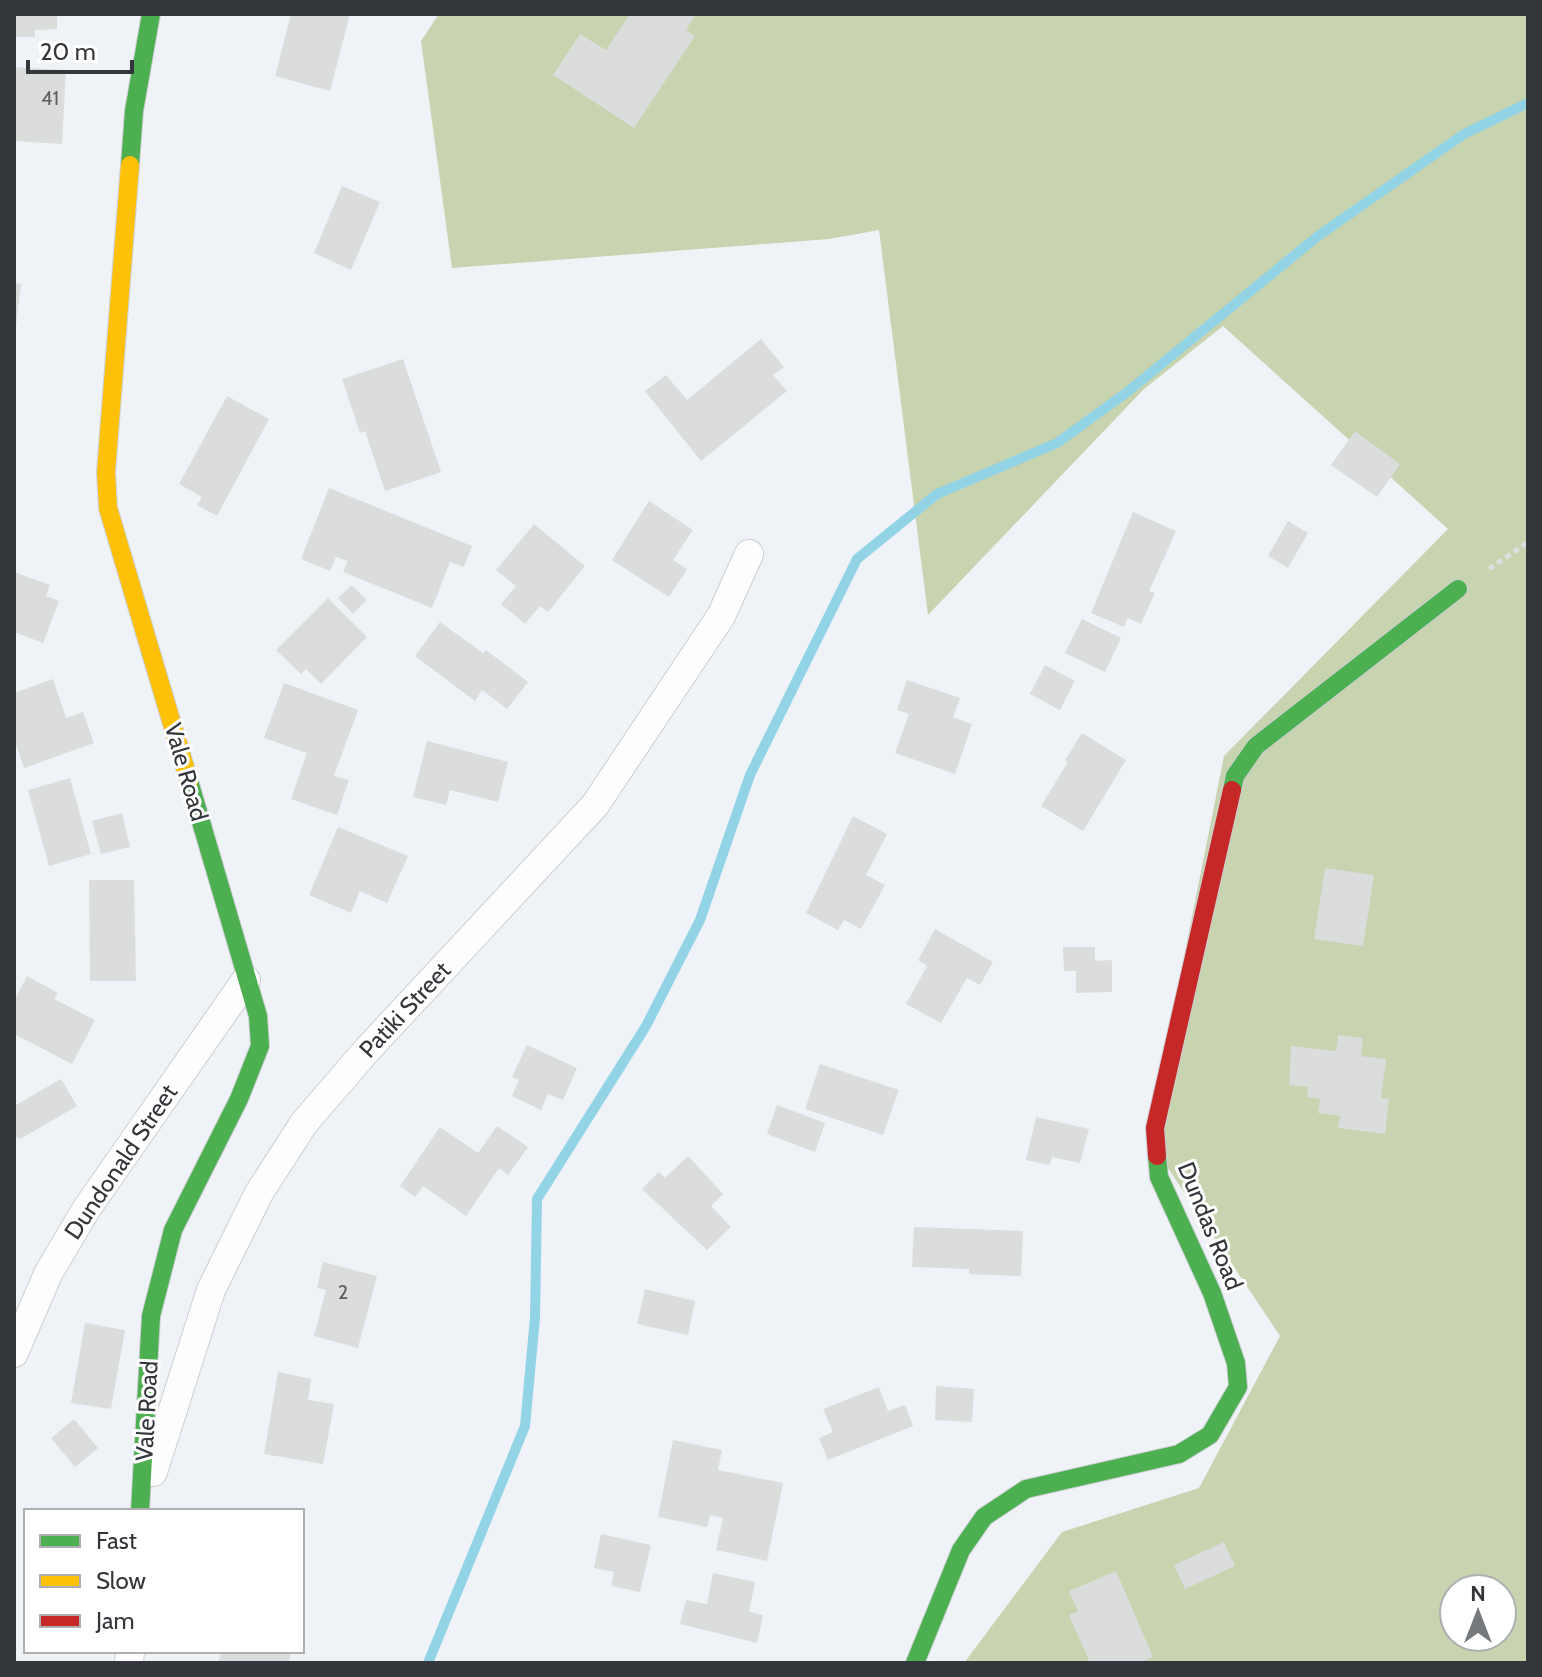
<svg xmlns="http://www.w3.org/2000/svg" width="1542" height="1677" font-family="Cabin,sans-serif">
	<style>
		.forest { fill: #c8d3af; fill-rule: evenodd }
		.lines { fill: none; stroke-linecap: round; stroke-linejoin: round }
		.stream { stroke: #92d4e6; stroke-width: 10 }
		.building { fill: #dbdcdc }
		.street-casing { stroke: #cccfd2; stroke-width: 30 }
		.fast-casing { stroke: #cccfd2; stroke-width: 20 }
		.slow-casing { stroke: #cccfd2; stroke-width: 20 }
		.jam-casing { stroke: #cccfd2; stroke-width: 20 }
		.path { stroke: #dddedf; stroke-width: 5; stroke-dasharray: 6 4; stroke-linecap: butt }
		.street { stroke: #fdfdfe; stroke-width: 28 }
		.fast { stroke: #4caf50; stroke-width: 18 }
		.slow { stroke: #ffc107; stroke-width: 18 }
		.jam { stroke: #c62828; stroke-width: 18 }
		.labels { text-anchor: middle; stroke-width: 6; stroke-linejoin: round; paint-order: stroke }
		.number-label { font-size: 20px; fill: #5e6063 }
		.street-label { font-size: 24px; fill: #33363a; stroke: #fff }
	</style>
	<rect width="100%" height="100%" fill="#eff3f8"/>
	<path class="forest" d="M 439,14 L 1528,14 L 1528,1663 L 964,1663 L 1062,1532 L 1199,1488 L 1280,1336 L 1148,1138 L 1224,756 L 1448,529 L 1223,326 L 1144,389 L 928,615 L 879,230 L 829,239 L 452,268 L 421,41 ZM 1454,1589 L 1502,1589 L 1502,1637 L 1454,1637 Z"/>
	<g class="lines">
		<path class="stream" d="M 428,1663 L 525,1426 L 535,1318 L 537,1199 L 646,1026 L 700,920 L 750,775 L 857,559 L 937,494 L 1057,443 L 1126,393 L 1318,236 L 1464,134 L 1528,103"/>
	</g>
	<g class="building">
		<path d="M 14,14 L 57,14 L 57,29 L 35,30 L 35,37 L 14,37 Z"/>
		<path d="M 291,14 L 350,14 L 330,91 L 275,76 Z"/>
		<path d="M 630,14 L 696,14 L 686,30 L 695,36 L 634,128 L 553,75 L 580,34 L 606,50 Z"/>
		<path d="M 14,67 L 66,70 L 62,144 L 14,141 Z"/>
		<path d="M 342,186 L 380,202 L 351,270 L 314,253 Z"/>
		<path d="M 14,283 L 21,284 L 16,327 L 14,327 Z"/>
		<path d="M 761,339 L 784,367 L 773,375 L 787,391 L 701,461 L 645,391 L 666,375 L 687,400 Z"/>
		<path d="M 403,359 L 441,472 L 385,491 L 365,431 L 360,433 L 342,379 Z"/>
		<path d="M 227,396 L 269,419 L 217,516 L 197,505 L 202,497 L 179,484 Z"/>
		<path d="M 1355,431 L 1400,464 L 1377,497 L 1331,465 Z"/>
		<path d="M 329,488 L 472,546 L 464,567 L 450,562 L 432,608 L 343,572 L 348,561 L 336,557 L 330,571 L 301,559 Z"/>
		<path d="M 649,501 L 693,530 L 673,560 L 687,569 L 669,597 L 612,560 Z"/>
		<path d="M 1133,512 L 1176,531 L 1149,591 L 1155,593 L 1141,624 L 1128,618 L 1124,627 L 1091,613 Z"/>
		<path d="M 1288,521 L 1308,533 L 1288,568 L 1268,556 Z"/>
		<path d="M 534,524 L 585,566 L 548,612 L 540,606 L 525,624 L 501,604 L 516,586 L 496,570 Z"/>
		<path d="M 14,572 L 50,585 L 46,596 L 59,601 L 43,643 L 14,632 Z"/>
		<path d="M 352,585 L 367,600 L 353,614 L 338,598 Z"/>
		<path d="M 328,598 L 367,637 L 321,684 L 306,669 L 301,674 L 276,650 Z"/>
		<path d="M 1082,619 L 1121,638 L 1105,672 L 1065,653 Z"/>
		<path d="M 440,622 L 483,653 L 486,650 L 528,682 L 507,709 L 482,690 L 475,701 L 415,656 Z"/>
		<path d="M 1045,665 L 1075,681 L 1060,710 L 1030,694 Z"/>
		<path d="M 53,679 L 66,718 L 83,712 L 94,743 L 24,768 L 14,738 L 14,693 Z"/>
		<path d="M 907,680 L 960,698 L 953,717 L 972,724 L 955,774 L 895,753 L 909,714 L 897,710 Z"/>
		<path d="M 284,683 L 358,710 L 334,776 L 349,780 L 337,815 L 291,799 L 307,753 L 264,738 Z"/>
		<path d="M 1082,733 L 1126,760 L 1083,831 L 1041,806 L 1068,762 L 1065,760 Z"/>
		<path d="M 427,741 L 508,762 L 498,802 L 450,790 L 446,805 L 413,797 Z"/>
		<path d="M 70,778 L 91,854 L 49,866 L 28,790 Z"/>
		<path d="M 122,813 L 130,847 L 101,854 L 92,821 Z"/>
		<path d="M 853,816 L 887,834 L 866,875 L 885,885 L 861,929 L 844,920 L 838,930 L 806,913 Z"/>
		<path d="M 338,827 L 408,856 L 387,903 L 360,891 L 351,913 L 309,895 Z"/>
		<path d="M 1325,868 L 1374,875 L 1363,946 L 1314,939 Z"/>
		<path d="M 89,880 L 134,880 L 136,981 L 90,981 Z"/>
		<path d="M 935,929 L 993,962 L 980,985 L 967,978 L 941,1023 L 906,1004 L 927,966 L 918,960 Z"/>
		<path d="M 1063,947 L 1095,947 L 1095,961 L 1112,960 L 1112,992 L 1076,993 L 1076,971 L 1064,971 Z"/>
		<path d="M 27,976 L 58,993 L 54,999 L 95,1020 L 72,1064 L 14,1034 L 14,1001 Z"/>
		<path d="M 1338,1035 L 1363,1038 L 1361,1056 L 1386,1059 L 1381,1098 L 1389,1099 L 1385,1134 L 1338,1128 L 1340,1116 L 1318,1113 L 1320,1099 L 1307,1097 L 1308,1087 L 1289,1085 L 1291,1046 L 1336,1051 Z"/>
		<path d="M 527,1045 L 577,1068 L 563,1100 L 548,1094 L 541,1110 L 512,1096 L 519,1080 L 512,1077 Z"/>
		<path d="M 820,1064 L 899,1090 L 883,1135 L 805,1109 Z"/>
		<path d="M 61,1079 L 77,1106 L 20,1139 L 14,1136 L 14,1106 Z"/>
		<path d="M 777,1105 L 825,1123 L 815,1152 L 767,1134 Z"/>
		<path d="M 1036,1117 L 1089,1129 L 1080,1163 L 1052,1157 L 1050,1165 L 1026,1160 Z"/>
		<path d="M 497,1126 L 528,1147 L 508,1175 L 499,1168 L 466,1216 L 423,1186 L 415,1197 L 400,1186 L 440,1127 L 478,1153 Z"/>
		<path d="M 688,1156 L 723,1194 L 711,1206 L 731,1227 L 707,1250 L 642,1189 L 659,1172 L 665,1178 Z"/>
		<path d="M 914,1227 L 1023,1231 L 1021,1276 L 969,1274 L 969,1269 L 912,1267 Z"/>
		<path d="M 323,1262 L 377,1276 L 358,1348 L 314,1336 L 326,1290 L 317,1288 Z"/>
		<path d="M 645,1289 L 695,1301 L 688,1335 L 637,1324 Z"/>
		<path d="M 85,1323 L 125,1330 L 111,1409 L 71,1403 Z"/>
		<path d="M 278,1372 L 311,1379 L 308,1400 L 334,1404 L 323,1464 L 264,1454 Z"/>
		<path d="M 936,1386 L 974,1389 L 972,1422 L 935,1420 Z"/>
		<path d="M 879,1387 L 888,1411 L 905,1405 L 913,1426 L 828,1460 L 819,1438 L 833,1432 L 823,1409 Z"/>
		<path d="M 74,1419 L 98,1448 L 75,1467 L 51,1438 Z"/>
		<path d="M 673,1440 L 722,1450 L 718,1470 L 783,1483 L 767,1561 L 716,1550 L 723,1518 L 710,1515 L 707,1527 L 658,1517 Z"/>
		<path d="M 601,1534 L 651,1545 L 640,1592 L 611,1586 L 614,1572 L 594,1568 Z"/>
		<path d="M 1224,1542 L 1235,1566 L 1185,1589 L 1174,1565 Z"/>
		<path d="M 1116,1571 L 1153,1657 L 1144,1661 L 1145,1663 L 1090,1663 L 1069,1615 L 1078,1611 L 1069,1591 Z"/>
		<path d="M 713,1573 L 755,1582 L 749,1612 L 763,1615 L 757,1643 L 680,1624 L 686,1600 L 707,1604 Z"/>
		<path d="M 221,1651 L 291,1651 L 289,1663 L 218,1663 Z"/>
	</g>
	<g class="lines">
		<defs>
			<g id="street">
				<path d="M 14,1353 L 48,1274 L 85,1211 L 246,980"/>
				<path d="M 153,1472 L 211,1290 L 259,1193 L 304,1123 L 367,1050 L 595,805 L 721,616 L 749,554"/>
				<path d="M 129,1663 L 130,1651"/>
			</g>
			<g id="fast">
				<path d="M 130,165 L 134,111 L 151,14"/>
				<path d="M 1232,790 L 1235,776 L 1256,746 L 1458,589"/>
				<path d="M 140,1511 L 151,1316 L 173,1230 L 239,1099 L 260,1046 L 258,1016 L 189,781"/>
				<path d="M 915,1663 L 961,1550 L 984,1517 L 1026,1489 L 1179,1454 L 1210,1435 L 1238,1387 L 1236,1363 L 1212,1293 L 1159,1177 L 1157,1156"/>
			</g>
			<path id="slow" d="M 130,165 L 106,472 L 108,508 L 189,781"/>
			<path id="jam" d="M 1157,1156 L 1155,1128 L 1232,790"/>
		</defs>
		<use href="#street" class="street-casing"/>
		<use href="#fast" class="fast-casing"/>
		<use href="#slow" class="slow-casing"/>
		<use href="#jam" class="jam-casing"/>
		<path class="path" d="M 1489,569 L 1528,542"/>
		<use href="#street" class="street"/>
		<use href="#fast" class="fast"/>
		<use href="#slow" class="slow"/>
		<use href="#jam" class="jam"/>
	</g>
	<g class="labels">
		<g class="number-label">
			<text x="50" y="105">41</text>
			<text x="343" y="1299">2</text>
		</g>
		<g class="street-label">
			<text transform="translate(186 772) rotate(74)" y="8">Vale Road</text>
			<text transform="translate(405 1010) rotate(-47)" y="8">Patiki Street</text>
			<text transform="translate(121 1162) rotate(-56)" y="8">Dundonald Street</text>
			<text transform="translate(1210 1226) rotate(68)" y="8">Dundas Road</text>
			<text transform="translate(147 1411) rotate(-87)" y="8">Vale Road</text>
		</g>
	</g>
	<rect width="1542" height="1677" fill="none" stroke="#33363a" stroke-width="32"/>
	<rect x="24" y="1509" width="280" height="144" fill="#ffffff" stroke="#adafb0" stroke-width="2"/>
	<rect x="40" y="1535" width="40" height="12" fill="#4caf50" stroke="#adafb0" stroke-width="2"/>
	<text x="96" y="1549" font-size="24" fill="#33363a">Fast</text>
	<rect x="40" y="1575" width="40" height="12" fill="#ffc107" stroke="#adafb0" stroke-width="2"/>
	<text x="96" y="1589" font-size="24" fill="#33363a">Slow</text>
	<rect x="40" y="1615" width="40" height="12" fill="#c62828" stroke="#adafb0" stroke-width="2"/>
	<text x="96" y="1629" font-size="24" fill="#33363a">Jam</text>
	<g transform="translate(1478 1613)"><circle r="38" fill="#ffffff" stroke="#adafb0" stroke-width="2"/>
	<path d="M0-6L14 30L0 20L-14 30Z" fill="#75787c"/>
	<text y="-12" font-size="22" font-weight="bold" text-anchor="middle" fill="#33363a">N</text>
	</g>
	<path d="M28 60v12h104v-12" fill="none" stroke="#33363a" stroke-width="4"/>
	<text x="40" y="60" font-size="24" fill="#33363a" stroke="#ffffff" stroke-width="6" paint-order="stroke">20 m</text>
</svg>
